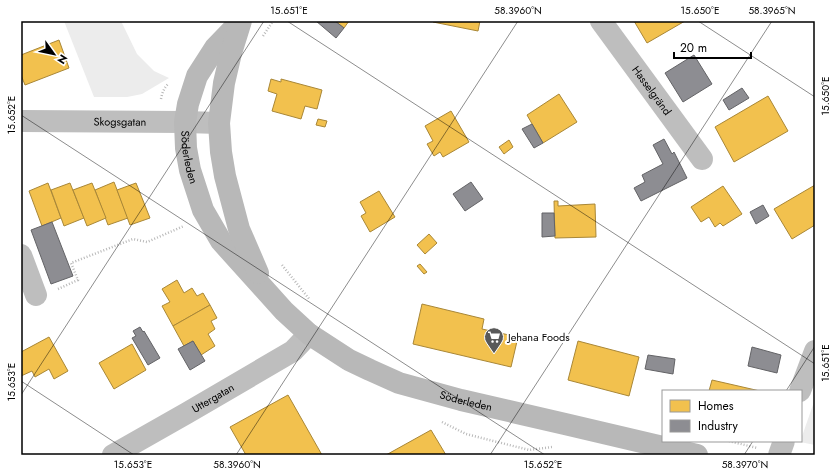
<svg xmlns="http://www.w3.org/2000/svg" width="836" height="476" font-family="Jost,sans-serif">
	<style>
		.green { fill: #ececec }
		.homes { fill: #f2c14e; stroke: #a98737 }
		.industry { fill: #8d8d92; stroke: #636366 }
		.lines { fill: none; stroke-linecap: round; stroke-linejoin: round }
		.path { stroke: #b9b9b9; stroke-width: 2.5; stroke-dasharray: 1 2; stroke-linecap: butt }
		.minor { stroke: #bebebe; stroke-width: 22 }
		.tertiary { stroke: #bebebe; stroke-width: 22 }
		.secondary { stroke: #b8b8b8; stroke-width: 22 }
		.ticks { fill: none; stroke: #000; stroke-width: 1; stroke-opacity: 0.45 }
		.labels { text-anchor: middle; stroke-width: 4; stroke-linejoin: round; paint-order: stroke }
		.street-label { font-size: 11px; fill: #000; stroke: #fff }
		.poi-label { font-size: 11px; fill: #000; stroke: #fff; text-anchor: start }
		.neatline { fill: none; stroke: #000; stroke-width: 1.5 }
		.ticks-label { font-size: 10px; text-anchor: middle; fill: #000 }
	</style>
	<rect width="100%" height="100%" fill="#fff"/>
	<g class="green">
		<path d="M 64,21 L 121,21 L 137,54 L 154,71 L 169,78 L 142,94 L 127,97 L 94,97 Z"/>
		<path d="M 815,399 L 815,445 L 800,442 Z"/>
	</g>
	<g class="homes">
		<path d="M 335,21 L 349,21 L 344,28 Z"/>
		<path d="M 433,21 L 480,21 L 478,31 L 433,22 Z"/>
		<path d="M 634,21 L 685,21 L 647,43 Z"/>
		<path d="M 59,40 L 69,68 L 25,85 L 21,75 L 21,55 Z"/>
		<path d="M 271,79 L 281,82 L 281,79 L 322,90 L 317,109 L 305,106 L 301,119 L 272,111 L 277,94 L 268,91 Z"/>
		<path d="M 559,94 L 577,122 L 543,143 L 527,115 Z"/>
		<path d="M 768,96 L 788,131 L 734,162 L 715,127 Z"/>
		<path d="M 451,111 L 469,142 L 443,157 L 440,152 L 434,156 L 427,144 L 433,141 L 425,126 Z"/>
		<path d="M 318,119 L 327,121 L 325,127 L 316,125 Z"/>
		<path d="M 509,140 L 513,147 L 504,154 L 499,147 Z"/>
		<path d="M 114,182 L 128,218 L 108,225 L 95,190 Z"/>
		<path d="M 48,183 L 61,218 L 42,226 L 29,191 Z"/>
		<path d="M 70,183 L 84,218 L 64,226 L 51,190 Z"/>
		<path d="M 92,183 L 106,218 L 87,226 L 73,190 Z"/>
		<path d="M 136,183 L 150,218 L 130,225 L 117,190 Z"/>
		<path d="M 815,185 L 815,225 L 792,239 L 774,209 Z"/>
		<path d="M 723,186 L 742,214 L 723,226 L 720,223 L 715,227 L 709,217 L 701,222 L 691,207 Z"/>
		<path d="M 379,191 L 395,217 L 370,232 L 361,216 L 366,213 L 360,202 Z"/>
		<path d="M 554,201 L 558,201 L 558,206 L 595,204 L 596,237 L 555,238 Z"/>
		<path d="M 429,234 L 437,243 L 425,254 L 417,245 Z"/>
		<path d="M 420,264 L 427,272 L 424,274 L 417,266 Z"/>
		<path d="M 177,280 L 184,293 L 192,288 L 197,296 L 203,293 L 210,305 L 173,326 L 162,306 L 170,302 L 162,289 Z"/>
		<path d="M 422,304 L 484,319 L 482,329 L 518,337 L 511,367 L 413,344 Z"/>
		<path d="M 210,305 L 217,318 L 211,321 L 215,329 L 208,334 L 215,346 L 201,355 L 193,341 L 184,346 L 173,326 Z"/>
		<path d="M 49,337 L 68,371 L 54,379 L 49,369 L 35,377 L 32,371 L 21,376 L 21,352 Z"/>
		<path d="M 578,341 L 639,357 L 629,396 L 568,380 Z"/>
		<path d="M 132,344 L 146,370 L 114,389 L 99,363 Z"/>
		<path d="M 712,380 L 760,391 L 709,391 Z"/>
		<path d="M 288,395 L 322,455 L 246,455 L 230,427 Z"/>
		<path d="M 431,430 L 446,455 L 386,455 Z"/>
	</g>
	<g class="industry">
		<path d="M 316,21 L 335,21 L 344,28 L 336,38 Z"/>
		<path d="M 694,55 L 712,84 L 683,102 L 665,73 Z"/>
		<path d="M 742,88 L 749,98 L 729,110 L 723,100 Z"/>
		<path d="M 532,124 L 543,143 L 534,148 L 522,129 Z"/>
		<path d="M 664,139 L 672,154 L 674,152 L 687,178 L 641,201 L 634,188 L 645,182 L 642,175 L 663,164 L 653,145 Z"/>
		<path d="M 471,182 L 483,199 L 465,211 L 453,194 Z"/>
		<path d="M 763,205 L 769,216 L 756,224 L 750,212 Z"/>
		<path d="M 542,213 L 554,213 L 555,236 L 542,237 Z"/>
		<path d="M 52,222 L 73,276 L 51,284 L 31,230 Z"/>
		<path d="M 140,327 L 143,332 L 144,331 L 160,358 L 148,365 L 132,338 L 136,336 L 133,331 Z"/>
		<path d="M 193,341 L 205,361 L 190,370 L 178,349 Z"/>
		<path d="M 752,347 L 781,355 L 777,373 L 748,366 Z"/>
		<path d="M 648,355 L 675,359 L 673,374 L 645,369 Z"/>
	</g>
	<g class="lines">
		<g class="path">
			<path d="M 263,36 L 273,21"/>
			<path d="M 161,99 C 162,93 164,88 168,84"/>
			<path d="M 282,265 L 310,300"/>
			<path d="M 58,289 L 78,280 L 71,263 L 133,239 L 147,242 L 184,226"/>
			<path d="M 442,422 L 466,434 L 529,450 L 552,447"/>
			<path d="M 729,441 L 757,448"/>
		</g>
		<g class="minor">
			<path id="s1" d="M 601,21 L 702,159"/>
			<path d="M 21,255 L 36,295"/>
			<path d="M 800,391 L 815,351"/>
			<path id="s2" d="M 113,455 L 187,413 L 293,351 L 309,334"/>
			<path d="M 779,455 L 784,441"/>
		</g>
		<path class="tertiary" id="s3" d="M 21,121 L 185,122 L 219,123"/>
		<g class="secondary">
			<path id="s4" d="M 241,21 L 215,48 L 197,76 L 188,104 L 185,122 L 186,148 L 190,170 L 203,210 L 221,241 L 284,311 L 309,334 L 349,360 L 370,370 L 399,383 L 461,400 L 565,424 L 697,455"/>
			<path d="M 240,24 L 231,53 L 224,83 L 219,123 L 221,152 L 225,176 L 239,229 L 258,273"/>
		</g>
	</g>
	<path class="ticks" d="M 287,21 L 815,364M 698,21 L 815,97M 21,115 L 545,455M 21,381 L 134,455M 786,391 L 815,346M 21,395 L 264,21M 236,455 L 518,21M 490,455 L 772,21M 744,455 L 753,441"/>
	<defs>
		<symbol id="supermarket-pin" viewBox="-11 -11 22 30"><path d="M0 17L-7.5 6A9.5 9.5 0 1 1 7.5 6Z" fill="#595959" stroke="#fff"/><path d="M-6-5.5h2.5l.6 2H6L4.5 2H-2.5L-4.4-4H-6ZM-1.5 3.2a1.3 1.3 0 1 0 .1 0ZM3 3.2a1.3 1.3 0 1 0 .1 0Z" fill="#fff"/></symbol>
	</defs>
	<g fill-rule="evenodd">
		<use href="#supermarket-pin" x="483" y="326" width="22" height="30"/>
	</g>
	<g class="labels">
		<g class="street-label">
			<text dy="4" stroke="none"><textPath href="#s1" startOffset="86">Hasselgränd</textPath></text>
			<text dy="4" stroke="none"><textPath href="#s3" startOffset="99">Skogsgatan</textPath></text>
			<text dy="4" stroke="none"><textPath href="#s4" startOffset="154">Söderleden</textPath></text>
			<text dy="4" stroke="none"><textPath href="#s2" startOffset="115">Uttergatan</textPath></text>
			<text dy="4" stroke="none"><textPath href="#s4" startOffset="545">Söderleden</textPath></text>
		</g>
		<g class="poi-label">
			<text x="508" y="341">Jehana Foods</text>
		</g>
	</g>
	<rect width="836" height="476" fill="none" stroke="#ffffff" stroke-width="44"/>
	<rect x="662" y="390" width="140" height="52" fill="#ffffff" stroke="#999999"/>
	<rect x="670" y="400" width="20" height="12" fill="#f2c14e" stroke="#999999"/>
	<text x="698" y="410" font-size="12" fill="#000000">Homes</text>
	<rect x="670" y="420" width="20" height="12" fill="#8d8d92" stroke="#999999"/>
	<text x="698" y="430" font-size="12" fill="#000000">Industry</text>
	<g transform="translate(54 54) rotate(123)" stroke="#ffffff" stroke-width="3" paint-order="stroke">
	<path d="M0-3L7 15L0 10L-7 15Z" fill="#000000"/>
	<text y="-6" font-size="11" font-weight="bold" text-anchor="middle" fill="#000000">N</text>
	</g>
	<path d="M674 52v6h77v-6" fill="none" stroke="#000000" stroke-width="2"/>
	<text x="680" y="52" font-size="12" fill="#000000" stroke="#ffffff" stroke-width="3" paint-order="stroke">20 m</text>
	<rect x="22" y="22" width="792" height="432" class="neatline"/>
	<g class="ticks-label">
		<text x="289" y="14">15.651°E</text>
		<text x="518" y="14">58.3960°N</text>
		<text x="700" y="14">15.650°E</text>
		<text x="772" y="14">58.3965°N</text>
		<text transform="translate(825 96) rotate(-90)" y="4">15.650°E</text>
		<text transform="translate(11 115) rotate(-90)" y="4">15.652°E</text>
		<text transform="translate(825 363) rotate(-90)" y="4">15.651°E</text>
		<text transform="translate(11 382) rotate(-90)" y="4">15.653°E</text>
		<text x="133" y="468">15.653°E</text>
		<text x="237" y="468">58.3960°N</text>
		<text x="543" y="468">15.652°E</text>
		<text x="745" y="468">58.3970°N</text>
	</g>
</svg>
